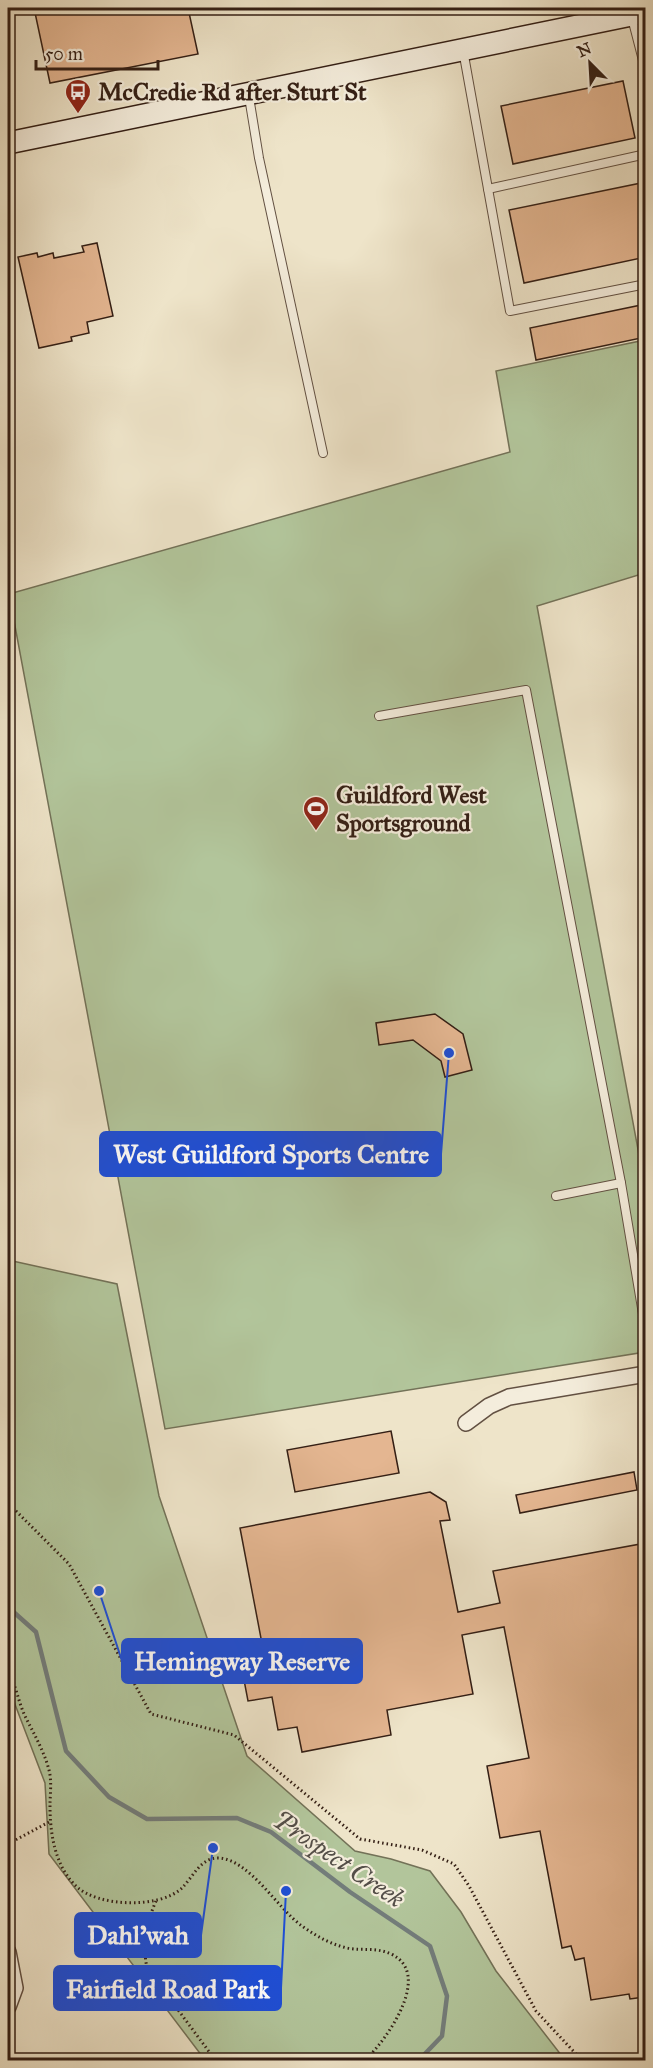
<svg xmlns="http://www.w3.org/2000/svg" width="653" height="2068" font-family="'IM FELL Great Primer',serif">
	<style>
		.green { fill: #b2c59b; stroke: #737258; stroke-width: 1.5 }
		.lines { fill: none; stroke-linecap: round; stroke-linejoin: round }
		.stream { stroke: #737d7b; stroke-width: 4.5 }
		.building { fill: #e4b691; stroke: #341f15; stroke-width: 1.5 }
		.lane-casing { stroke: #625042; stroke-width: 10 }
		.street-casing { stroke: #625042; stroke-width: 18 }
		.secondary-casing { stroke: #341f15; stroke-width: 24 }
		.path { stroke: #341f15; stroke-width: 3; stroke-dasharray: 1.5 3; stroke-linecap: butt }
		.lane { stroke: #f4eddc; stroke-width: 8 }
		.street { stroke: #f4eddc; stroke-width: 15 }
		.secondary { stroke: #f4eddc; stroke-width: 21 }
		.labels { text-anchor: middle; stroke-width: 4.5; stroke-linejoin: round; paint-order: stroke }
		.poi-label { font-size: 24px; font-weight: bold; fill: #341f15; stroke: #f4eddc; text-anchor: start }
		.water-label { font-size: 26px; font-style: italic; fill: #544e48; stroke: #f4eddc }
		.leader { fill: none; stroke: #1d4ed8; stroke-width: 2 }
		.callout-dot { fill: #1d4ed8; stroke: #f4eddc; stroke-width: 2 }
		.callout { fill: #1d4ed8; stroke: #1d4ed8; stroke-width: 2 }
		.callout-label { font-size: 26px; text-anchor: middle; font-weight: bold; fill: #fff }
	</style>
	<rect width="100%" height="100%" fill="#eee4c9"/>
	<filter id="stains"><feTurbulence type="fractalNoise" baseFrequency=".00333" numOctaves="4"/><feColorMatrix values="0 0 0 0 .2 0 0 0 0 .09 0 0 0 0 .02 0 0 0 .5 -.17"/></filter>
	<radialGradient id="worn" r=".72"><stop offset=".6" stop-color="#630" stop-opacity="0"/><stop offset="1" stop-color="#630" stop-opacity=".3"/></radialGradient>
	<g class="green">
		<path d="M 645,340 L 645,573 L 537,606 L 645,1187 L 645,1352 L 165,1429 L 9,594 L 510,452 L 496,371 Z"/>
		<path d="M 8,1260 L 117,1284 L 159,1496 L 247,1756 L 355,1851 L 391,1859 L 430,1871 L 461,1912 L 496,1971 L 565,2060 L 205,2060 L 49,1854 L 45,1783 L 8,1686 Z"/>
	</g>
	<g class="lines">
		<path class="stream" d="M 8,1607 L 36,1632 L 66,1751 L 109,1797 L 147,1819 L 237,1818 L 271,1832 L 350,1892 L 430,1946 L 447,1996 L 442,2036 L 419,2060"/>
	</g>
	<g class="building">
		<path d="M 34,8 L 188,8 L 198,54 L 50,83 Z"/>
		<path d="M 623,81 L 635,138 L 513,164 L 501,106 Z"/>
		<path d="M 646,182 L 646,257 L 524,283 L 509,210 Z"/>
		<path d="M 97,243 L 113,316 L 87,322 L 89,333 L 71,337 L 72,341 L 39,348 L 18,257 L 37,253 L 38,257 L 53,253 L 54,258 L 84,252 L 82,246 Z"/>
		<path d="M 646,304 L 646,337 L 536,360 L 530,328 Z"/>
		<path d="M 435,1014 L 463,1034 L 472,1070 L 445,1077 L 441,1061 L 413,1040 L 379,1045 L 376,1023 Z"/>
		<path d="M 391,1431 L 399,1473 L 295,1492 L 287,1450 Z"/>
		<path d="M 634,1472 L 637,1490 L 520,1513 L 516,1495 Z"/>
		<path d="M 430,1492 L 446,1502 L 450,1520 L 440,1521 L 458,1612 L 500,1603 L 493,1571 L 646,1543 L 646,1995 L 642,1976 L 639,1976 L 644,1997 L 630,1999 L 629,1994 L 591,2000 L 584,1958 L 575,1960 L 571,1946 L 562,1948 L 540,1831 L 500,1838 L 487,1766 L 529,1758 L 504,1627 L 462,1635 L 473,1694 L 387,1710 L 391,1735 L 302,1752 L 297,1727 L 278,1730 L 272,1697 L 248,1701 L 240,1659 L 264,1654 L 240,1528 Z"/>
	</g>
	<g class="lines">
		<defs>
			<g id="lane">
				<path d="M 632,18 L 646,72"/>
				<path d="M 463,50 L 510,311 L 646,284"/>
				<path d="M 249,97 L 259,158 L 323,453"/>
				<path d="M 488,189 L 646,154"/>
				<path d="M 379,716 L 526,690 L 621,1183 L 646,1332"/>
				<path d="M 556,1196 L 621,1183"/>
			</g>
			<g id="street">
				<path d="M 466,1423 L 489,1406 L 509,1397 L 646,1374"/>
				<path d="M 8,1952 L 15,1988 L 8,2007"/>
			</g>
			<path id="secondary" d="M 8,143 L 646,12"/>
		</defs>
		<use href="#lane" class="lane-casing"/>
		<use href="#street" class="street-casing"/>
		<use href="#secondary" class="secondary-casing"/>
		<g class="path">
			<path d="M 8,1507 L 14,1509 L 69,1564 L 151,1714 L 234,1735 L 360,1839 L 422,1850 L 454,1864 L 469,1886 L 536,2011 L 576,2054 L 587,2060"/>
			<path d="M 8,1670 C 16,1685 18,1701 25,1716 C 34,1734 44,1751 49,1770 C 52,1781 50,1795 50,1806 C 50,1834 55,1866 76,1886 C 97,1907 160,1909 182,1888 C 193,1877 201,1857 219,1858 C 250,1860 278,1909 302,1926 C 316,1936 330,1944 347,1948 C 362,1951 376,1947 391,1954 C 434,1974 386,2041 365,2060"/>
			<path d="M 8,1844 L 51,1821"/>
			<path d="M 156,1901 C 146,1924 142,1943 147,1968 L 213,2057 L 214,2060"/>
		</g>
		<use href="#lane" class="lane"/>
		<use href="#street" class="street"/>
		<use href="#secondary" class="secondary"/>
	</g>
	<defs>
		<symbol id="bus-pin" viewBox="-11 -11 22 30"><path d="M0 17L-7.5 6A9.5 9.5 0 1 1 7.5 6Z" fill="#8f2418" stroke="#f4eddc"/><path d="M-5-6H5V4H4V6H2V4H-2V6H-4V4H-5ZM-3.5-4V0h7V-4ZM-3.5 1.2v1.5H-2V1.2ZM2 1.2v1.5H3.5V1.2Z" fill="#fff"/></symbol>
		<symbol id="stadium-pin" viewBox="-11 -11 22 30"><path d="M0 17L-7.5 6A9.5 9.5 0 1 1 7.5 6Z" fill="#8f2418" stroke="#f4eddc"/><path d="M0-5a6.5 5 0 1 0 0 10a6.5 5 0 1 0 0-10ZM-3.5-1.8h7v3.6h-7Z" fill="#fff"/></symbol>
	</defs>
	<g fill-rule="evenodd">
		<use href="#bus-pin" x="63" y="77" width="30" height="40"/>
		<use href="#stadium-pin" x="301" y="794" width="30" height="40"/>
	</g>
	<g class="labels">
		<g class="poi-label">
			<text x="98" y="100">McCredie Rd after Sturt St</text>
			<text x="336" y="803">Guildford West<tspan x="336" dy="28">Sportsground</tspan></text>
		</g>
		<g class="water-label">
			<text transform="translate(339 1859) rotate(34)" y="9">Prospect Creek</text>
		</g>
	</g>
	<path class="leader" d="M449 1053L441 1154M99 1591L122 1661M213 1848L201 1935M286 1891L281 1988"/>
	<g class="callout-dot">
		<circle cx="449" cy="1053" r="6"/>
		<circle cx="99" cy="1591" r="6"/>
		<circle cx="213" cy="1848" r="6"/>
		<circle cx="286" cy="1891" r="6"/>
	</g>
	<g class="callout">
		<rect x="100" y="1132" width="341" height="44" rx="6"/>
		<rect x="122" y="1639" width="240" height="44" rx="6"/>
		<rect x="75" y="1913" width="126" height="44" rx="6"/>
		<rect x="54" y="1966" width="227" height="44" rx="6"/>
	</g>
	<g class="callout-label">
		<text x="271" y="1163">West Guildford Sports Centre</text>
		<text x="242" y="1670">Hemingway Reserve</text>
		<text x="138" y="1944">Dahl'wah</text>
		<text x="168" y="1998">Fairfield Road Park</text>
	</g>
	<rect width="653" height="2068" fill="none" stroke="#eee4c9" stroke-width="30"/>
	<rect x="9" y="9" width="635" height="2050" fill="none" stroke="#341f15" stroke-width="3"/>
	<rect x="15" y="15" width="623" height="2038" fill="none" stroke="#341f15" stroke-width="1.5"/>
	<g transform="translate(590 63) rotate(336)" stroke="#f4eddc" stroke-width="4.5" paint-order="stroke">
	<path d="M0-4.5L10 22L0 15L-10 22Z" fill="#341f15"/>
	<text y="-9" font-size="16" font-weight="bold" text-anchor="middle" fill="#341f15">N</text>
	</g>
	<path d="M36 60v9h122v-9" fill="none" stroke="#341f15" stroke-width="3"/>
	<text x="45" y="60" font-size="18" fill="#341f15" stroke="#f4eddc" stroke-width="4.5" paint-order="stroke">50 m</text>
	<rect width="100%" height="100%" filter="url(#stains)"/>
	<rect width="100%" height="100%" fill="url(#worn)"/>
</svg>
